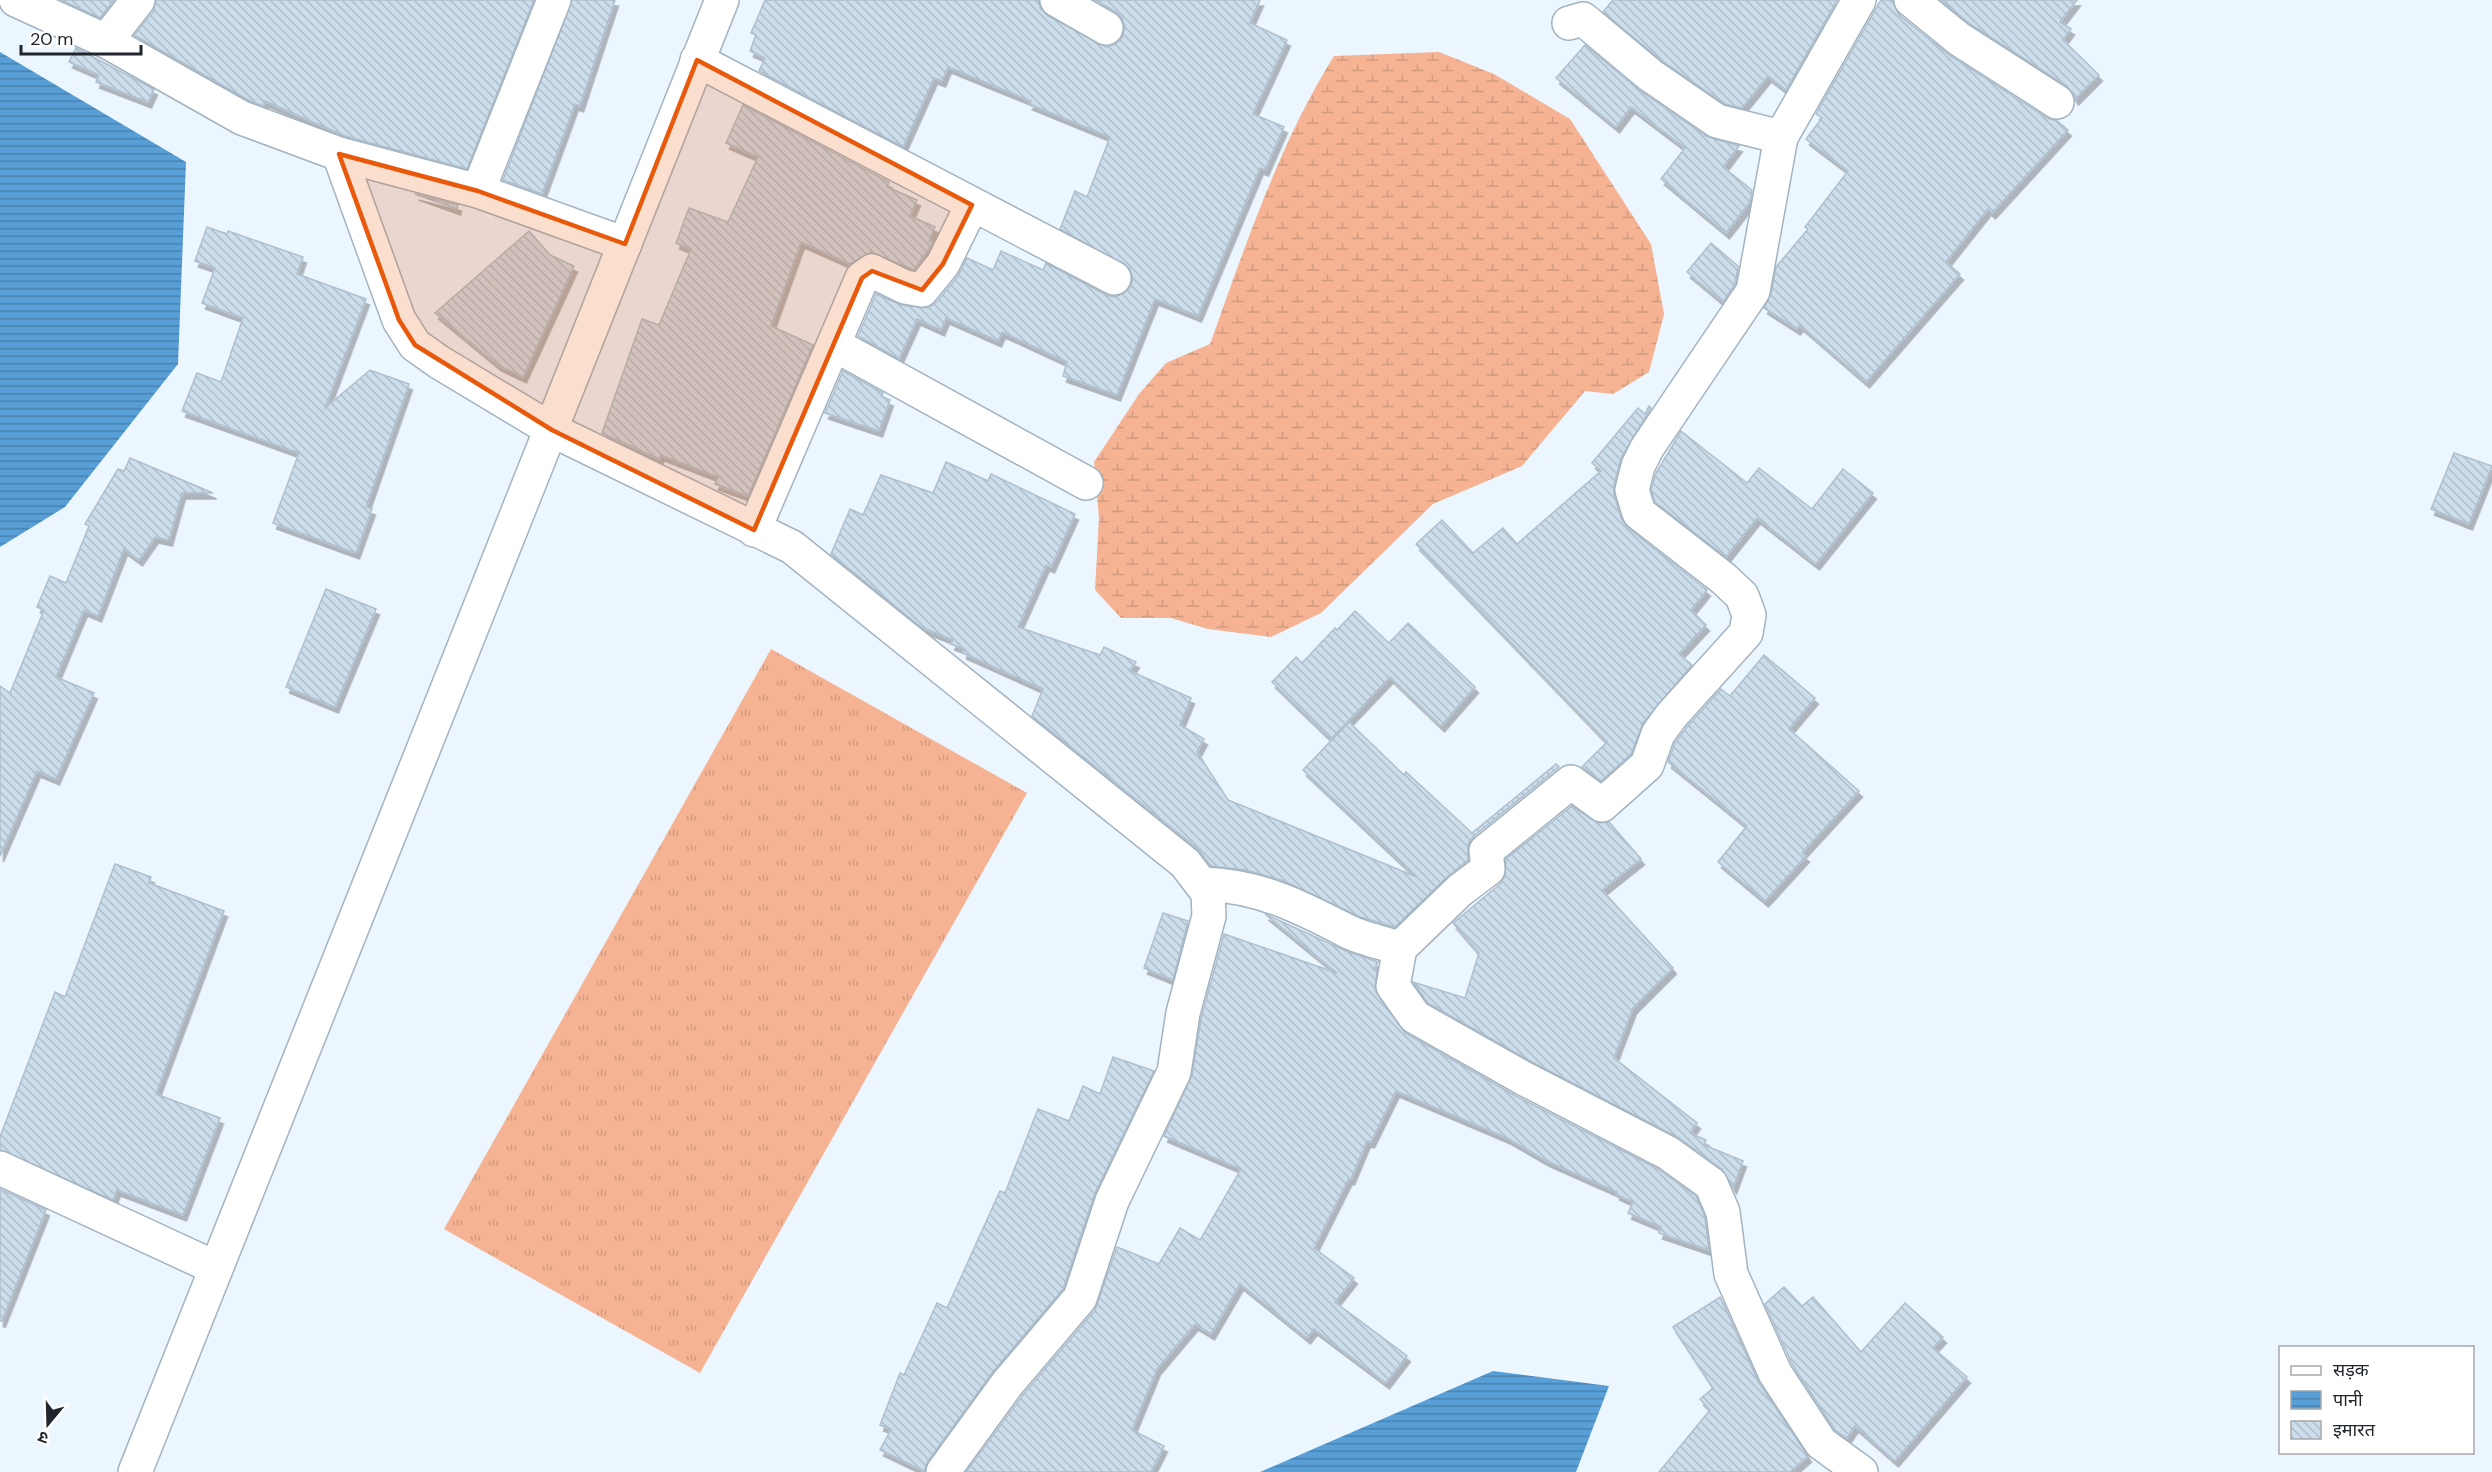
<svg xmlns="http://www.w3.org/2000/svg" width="2492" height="1472" font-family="'DM Sans','Noto Sans Devanagari',sans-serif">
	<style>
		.grass { fill: url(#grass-tufts) }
		.wetland { fill: url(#wetland-marsh) }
		.water { fill: url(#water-rules) }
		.building { fill: url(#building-back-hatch); stroke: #afbfcd; stroke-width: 1.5; filter: url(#shadow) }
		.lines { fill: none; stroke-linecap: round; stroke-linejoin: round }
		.minor-casing { stroke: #a3b3c0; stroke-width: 36 }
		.secondary-casing { stroke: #a3b3c0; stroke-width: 36 }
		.minor { stroke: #fff; stroke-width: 33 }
		.secondary { stroke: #fff; stroke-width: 33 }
		.marked { fill: #e8590c; fill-opacity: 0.2; stroke: #e8590c; stroke-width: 4.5; stroke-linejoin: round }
	</style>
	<defs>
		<pattern id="grass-tufts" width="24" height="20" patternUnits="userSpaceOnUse" patternTransform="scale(1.5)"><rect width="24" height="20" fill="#f5b393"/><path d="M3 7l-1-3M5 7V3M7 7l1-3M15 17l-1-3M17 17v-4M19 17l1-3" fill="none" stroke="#d29a7f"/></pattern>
		<pattern id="wetland-marsh" width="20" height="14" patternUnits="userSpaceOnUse" patternTransform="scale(1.5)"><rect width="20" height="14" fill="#f5b393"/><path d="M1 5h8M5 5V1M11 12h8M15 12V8" fill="none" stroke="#d29a7f"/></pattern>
		<pattern id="water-rules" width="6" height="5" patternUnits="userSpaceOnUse" patternTransform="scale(1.5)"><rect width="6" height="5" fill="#589fd7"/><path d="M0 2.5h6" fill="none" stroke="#4881af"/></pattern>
		<pattern id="building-back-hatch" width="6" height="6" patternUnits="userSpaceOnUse" patternTransform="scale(1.5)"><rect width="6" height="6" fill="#ccddeb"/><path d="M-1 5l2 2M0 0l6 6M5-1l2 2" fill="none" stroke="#afbeca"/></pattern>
		<filter id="shadow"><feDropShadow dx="3.5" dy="6" stdDeviation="0" flood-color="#0004"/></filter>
	</defs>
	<rect width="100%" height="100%" fill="#ecf6ff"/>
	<path class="grass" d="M 771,649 L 1027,793 L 700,1373 L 444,1229 Z"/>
	<path class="wetland" d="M 1439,52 L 1494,74 L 1570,119 L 1651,244 L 1664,314 L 1649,372 L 1613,394 L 1585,391 L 1522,466 L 1433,504 L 1321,613 L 1271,637 L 1208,629 L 1171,618 L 1121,618 L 1095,590 L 1099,518 L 1094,462 L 1139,394 L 1166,363 L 1210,344 C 1245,247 1279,144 1334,56 Z"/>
	<g class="water">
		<path d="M 0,52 L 186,162 L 178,364 L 65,507 L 0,547 Z"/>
		<path d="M 1493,1371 L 1609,1386 L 1576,1472 L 1260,1472 Z"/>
	</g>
	<g class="building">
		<path d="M 61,0 L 114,0 L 100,18 Z"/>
		<path d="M 156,0 L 534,0 L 467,169 L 345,136 L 265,101 L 263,106 L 250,101 L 134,35 L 153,12 Z"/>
		<path d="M 572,0 L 615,0 L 580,106 L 575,104 L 542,194 L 503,180 Z"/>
		<path d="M 765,0 L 1038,0 L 1041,9 L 1048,16 L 1106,47 L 1115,44 L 1122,38 L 1125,27 L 1122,18 L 1116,12 L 1095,0 L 1260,0 L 1250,23 L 1287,40 L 1253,114 L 1284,127 L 1265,170 L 1260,168 L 1198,316 L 1155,299 L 1117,395 L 1063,376 L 1067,362 L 1002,332 L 998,341 L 946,318 L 941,330 L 917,319 L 899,359 L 858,336 L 876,294 L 901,305 L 928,308 L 937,302 L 958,276 L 967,258 L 993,270 L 1001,251 L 1043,270 L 1046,263 L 1106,295 L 1115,297 L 1124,293 L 1131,286 L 1133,278 L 1129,268 L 1060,229 L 1075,191 L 1087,197 L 1110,137 L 1029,104 L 1031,101 L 948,67 L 942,81 L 934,78 L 903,147 L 759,71 L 765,58 L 750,51 L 756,35 L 751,33 Z"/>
		<path d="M 1613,0 L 1837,0 L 1786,90 L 1768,76 L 1742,108 L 1725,104 L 1661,60 L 1603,12 Z"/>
		<path d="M 1881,0 L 1892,0 L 1899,15 L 1949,55 L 2047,118 L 2057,121 L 2068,130 L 1992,213 L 1988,209 L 1946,262 L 1960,274 L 1866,382 L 1800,325 L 1797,329 L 1764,308 L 1771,294 L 1776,267 L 1808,229 L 1805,227 L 1848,171 L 1806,139 L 1822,118 L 1816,114 Z"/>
		<path d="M 1941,0 L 2077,0 L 2060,22 L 2071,29 L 2063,40 L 2099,75 L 2075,99 L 2067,86 L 1970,24 Z"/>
		<path d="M 1585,45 L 1639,90 L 1706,136 L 1739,146 L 1723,167 L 1752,190 L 1750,202 L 1726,233 L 1661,179 L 1685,148 L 1631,107 L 1616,127 L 1556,78 Z"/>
		<path d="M 76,48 L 154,89 L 148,102 L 96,82 L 99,75 L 69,62 Z"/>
		<path d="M 743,105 L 889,182 L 887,187 L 917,200 L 910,216 L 935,227 L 929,241 L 933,242 L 914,270 L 871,252 L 850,264 L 801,242 L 771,326 L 813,345 L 748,496 L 715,484 L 718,477 L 661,455 L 659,459 L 602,433 L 642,319 L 659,325 L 691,249 L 676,243 L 689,208 L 728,222 L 758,157 L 726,143 Z"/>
		<path d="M 415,194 L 458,205 L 457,209 Z"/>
		<path d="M 207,227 L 227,234 L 228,231 L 303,257 L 297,274 L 366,299 L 325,408 L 370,370 L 409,384 L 366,507 L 372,509 L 356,553 L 273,523 L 299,453 L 182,411 L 197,373 L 221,382 L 243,318 L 202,303 L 215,268 L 195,261 Z"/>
		<path d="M 529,231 L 550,255 L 574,266 L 523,377 L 498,365 L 435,313 Z"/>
		<path d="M 1711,243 L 1738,266 L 1735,284 L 1723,302 L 1687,272 Z"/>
		<path d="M 843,371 L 883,393 L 882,397 L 890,400 L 879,431 L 825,413 Z"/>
		<path d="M 1649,406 L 1651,408 L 1621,458 L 1614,485 L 1614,495 L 1621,518 L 1628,528 L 1707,590 L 1691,610 L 1706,625 L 1679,654 L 1692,665 L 1643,723 L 1631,754 L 1601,781 L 1582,767 L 1607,742 L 1416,544 L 1442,520 L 1473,553 L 1503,528 L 1517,544 L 1601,471 L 1592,463 L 1638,408 L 1645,414 Z"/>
		<path d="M 1681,431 L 1747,483 L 1759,468 L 1812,509 L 1843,469 L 1873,493 L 1816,564 L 1757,518 L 1726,557 L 1655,502 L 1651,490 L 1656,473 Z"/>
		<path d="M 2454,453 L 2492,466 L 2469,524 L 2431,509 Z"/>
		<path d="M 130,458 L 213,493 L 182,493 L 169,540 L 155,537 L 139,560 L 124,549 L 98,616 L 84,610 L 56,677 L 94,693 L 56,779 L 37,771 L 0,856 L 0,686 L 10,693 L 44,610 L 37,607 L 50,576 L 66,583 L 89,526 L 85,524 L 118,469 L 124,471 Z"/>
		<path d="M 946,462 L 988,481 L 991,474 L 1075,514 L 1051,567 L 1046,565 L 1018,627 L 1100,655 L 1104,647 L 1136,662 L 1130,671 L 1191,698 L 1180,725 L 1204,739 L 1197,752 L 1228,800 L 1417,877 L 1303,770 L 1349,722 L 1404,775 L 1406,772 L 1472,833 L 1556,764 L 1559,767 L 1474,836 L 1468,844 L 1468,860 L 1446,878 L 1395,927 L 1360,917 L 1284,881 L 1246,870 L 1211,866 L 1197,848 L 1032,716 L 1043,689 L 963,653 L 964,649 L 951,644 L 953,640 L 921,627 L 831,554 L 850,509 L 863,515 L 881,475 L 933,493 Z"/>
		<path d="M 326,589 L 376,609 L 335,707 L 286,687 Z"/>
		<path d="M 1355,611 L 1389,643 L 1408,623 L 1475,687 L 1441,726 L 1390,677 L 1331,739 L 1272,682 L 1296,657 L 1302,663 L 1335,628 L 1337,630 Z"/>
		<path d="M 1764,655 L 1815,698 L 1789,729 L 1859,791 L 1802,853 L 1806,856 L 1765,901 L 1718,862 L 1747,826 L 1668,762 L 1675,743 L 1686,728 L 1721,689 L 1730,696 Z"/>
		<path d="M 1572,806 L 1598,823 L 1609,822 L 1641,859 L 1602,890 L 1673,968 L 1633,1008 L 1614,1058 L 1697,1123 L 1690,1133 L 1706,1140 L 1704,1145 L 1743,1161 L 1733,1188 L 1722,1169 L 1679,1138 L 1532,1062 L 1428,1003 L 1413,982 L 1465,998 L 1479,953 L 1453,923 L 1500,884 L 1505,876 L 1506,859 Z"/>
		<path d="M 115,864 L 151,877 L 149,883 L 224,911 L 156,1094 L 220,1118 L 183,1215 L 117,1190 L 113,1200 L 0,1150 L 0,1137 L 55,992 L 65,997 Z"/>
		<path d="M 1163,913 L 1188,921 L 1173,980 L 1144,968 Z"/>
		<path d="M 1265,914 L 1346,951 L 1378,962 L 1374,970 L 1377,970 L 1375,990 L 1405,1033 L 1514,1095 L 1658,1169 L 1696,1196 L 1705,1217 L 1709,1250 L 1659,1233 L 1661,1227 L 1628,1213 L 1633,1202 L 1616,1194 L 1617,1192 L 1545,1160 L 1507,1138 L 1396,1091 L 1371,1142 L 1367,1141 L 1351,1179 L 1349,1178 L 1314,1248 L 1354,1278 L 1335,1302 L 1407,1356 L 1386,1383 L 1314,1329 L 1307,1338 L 1240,1284 L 1211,1334 L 1195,1324 L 1157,1369 L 1132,1430 L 1164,1446 L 1151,1472 L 966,1472 L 1022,1396 L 1095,1310 L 1117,1247 L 1159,1264 L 1180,1228 L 1200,1240 L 1241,1169 L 1164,1136 L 1192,1075 L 1201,1019 L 1224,934 L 1337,973 Z"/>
		<path d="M 1113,1057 L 1154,1071 L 1095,1193 L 1063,1289 L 992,1373 L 928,1461 L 924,1471 L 880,1450 L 891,1429 L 880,1425 L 900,1373 L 904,1375 L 937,1303 L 947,1308 L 1000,1191 L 1005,1193 L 1038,1109 L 1069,1121 L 1083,1086 L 1100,1094 Z"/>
		<path d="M 0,1189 L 46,1210 L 2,1321 L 0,1321 Z"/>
		<path d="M 1784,1287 L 1802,1306 L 1813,1297 L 1861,1352 L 1905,1303 L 1943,1337 L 1933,1348 L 1967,1377 L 1895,1461 L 1855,1426 L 1847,1438 L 1835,1430 L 1792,1364 L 1765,1304 Z"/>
		<path d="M 1720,1297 L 1759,1383 L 1808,1456 L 1790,1472 L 1659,1472 L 1710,1410 L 1700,1399 L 1713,1388 L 1673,1327 Z"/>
	</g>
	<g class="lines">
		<defs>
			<g id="minor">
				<path d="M 16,0 L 106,41 L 242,118 L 339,154 L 478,191 L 625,244"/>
				<path d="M 1057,0 L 1106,28"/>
				<path d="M 1911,0 L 1959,39 L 2057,102"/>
				<path d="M 1569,23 L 1583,19 L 1650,75 L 1717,121 L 1781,137 L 1859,0"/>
				<path d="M 106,41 L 138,0"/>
				<path d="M 697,60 L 1114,278"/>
				<path d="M 339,154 L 399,320 L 415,345 L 439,362 L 552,430 L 792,547 L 1185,863 L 1208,893 L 1209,916 L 1183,1013 L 1174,1072 L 1112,1201 L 1080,1298 L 1007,1384 L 943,1472"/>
				<path d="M 478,191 L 554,0"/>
				<path d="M 835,345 L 1086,483"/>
				<path d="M 754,530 L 862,278 L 872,271 L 905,287 L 922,290 L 943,264 L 972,205"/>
				<path d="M 1204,884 C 1259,886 1299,906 1347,931 C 1363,939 1383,943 1400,948 L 1459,891 L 1488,869 L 1486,851 L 1571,782 L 1602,805 L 1647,765 L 1658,734 L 1671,716 L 1746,633 L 1749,615 L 1742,596 L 1724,579 L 1639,513 L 1632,490 L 1638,466 L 1647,448 L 1753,291 L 1781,137"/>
				<path d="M 1400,948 L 1393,986 L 1415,1017 L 1523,1078 L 1668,1153 L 1711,1184 L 1723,1212 L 1731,1274 L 1775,1373 L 1821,1443 L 1861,1472"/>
				<path d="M 0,1168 L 216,1268"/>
			</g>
			<path id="secondary" d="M 135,1472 L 722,0"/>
		</defs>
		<use href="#minor" class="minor-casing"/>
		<use href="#secondary" class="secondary-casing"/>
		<use href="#minor" class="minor"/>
		<use href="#secondary" class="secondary"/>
	</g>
	<path class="marked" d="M 697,60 L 972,205 L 943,264 L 922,290 L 872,271 L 862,278 L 754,530 L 552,430 L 415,345 L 399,320 L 339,154 L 478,191 L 625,244 Z"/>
	<rect x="2279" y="1346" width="195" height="108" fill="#ffffff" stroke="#a6a8ab" stroke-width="1.5"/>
	<rect x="2291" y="1366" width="30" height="9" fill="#ffffff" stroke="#a6a8ab" stroke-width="1.5"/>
	<text x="2333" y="1376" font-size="18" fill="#20262c">सड़क</text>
	<rect x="2291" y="1391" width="30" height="18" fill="url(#water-rules)" stroke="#a6a8ab" stroke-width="1.5"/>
	<text x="2333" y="1406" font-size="18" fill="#20262c">पानी</text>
	<rect x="2291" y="1421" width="30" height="18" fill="url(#building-back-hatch)" stroke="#a6a8ab" stroke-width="1.5"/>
	<text x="2333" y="1436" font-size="18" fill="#20262c">इमारत</text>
	<g transform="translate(48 1424) rotate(199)" stroke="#ffffff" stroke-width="4.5" paint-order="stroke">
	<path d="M0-4.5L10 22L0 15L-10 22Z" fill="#20262c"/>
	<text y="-9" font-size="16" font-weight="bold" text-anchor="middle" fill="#20262c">उ</text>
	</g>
	<path d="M21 45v9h120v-9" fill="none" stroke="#20262c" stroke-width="3"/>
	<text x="30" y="45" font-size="18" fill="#20262c" stroke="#ffffff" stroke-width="4.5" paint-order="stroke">20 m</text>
</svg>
